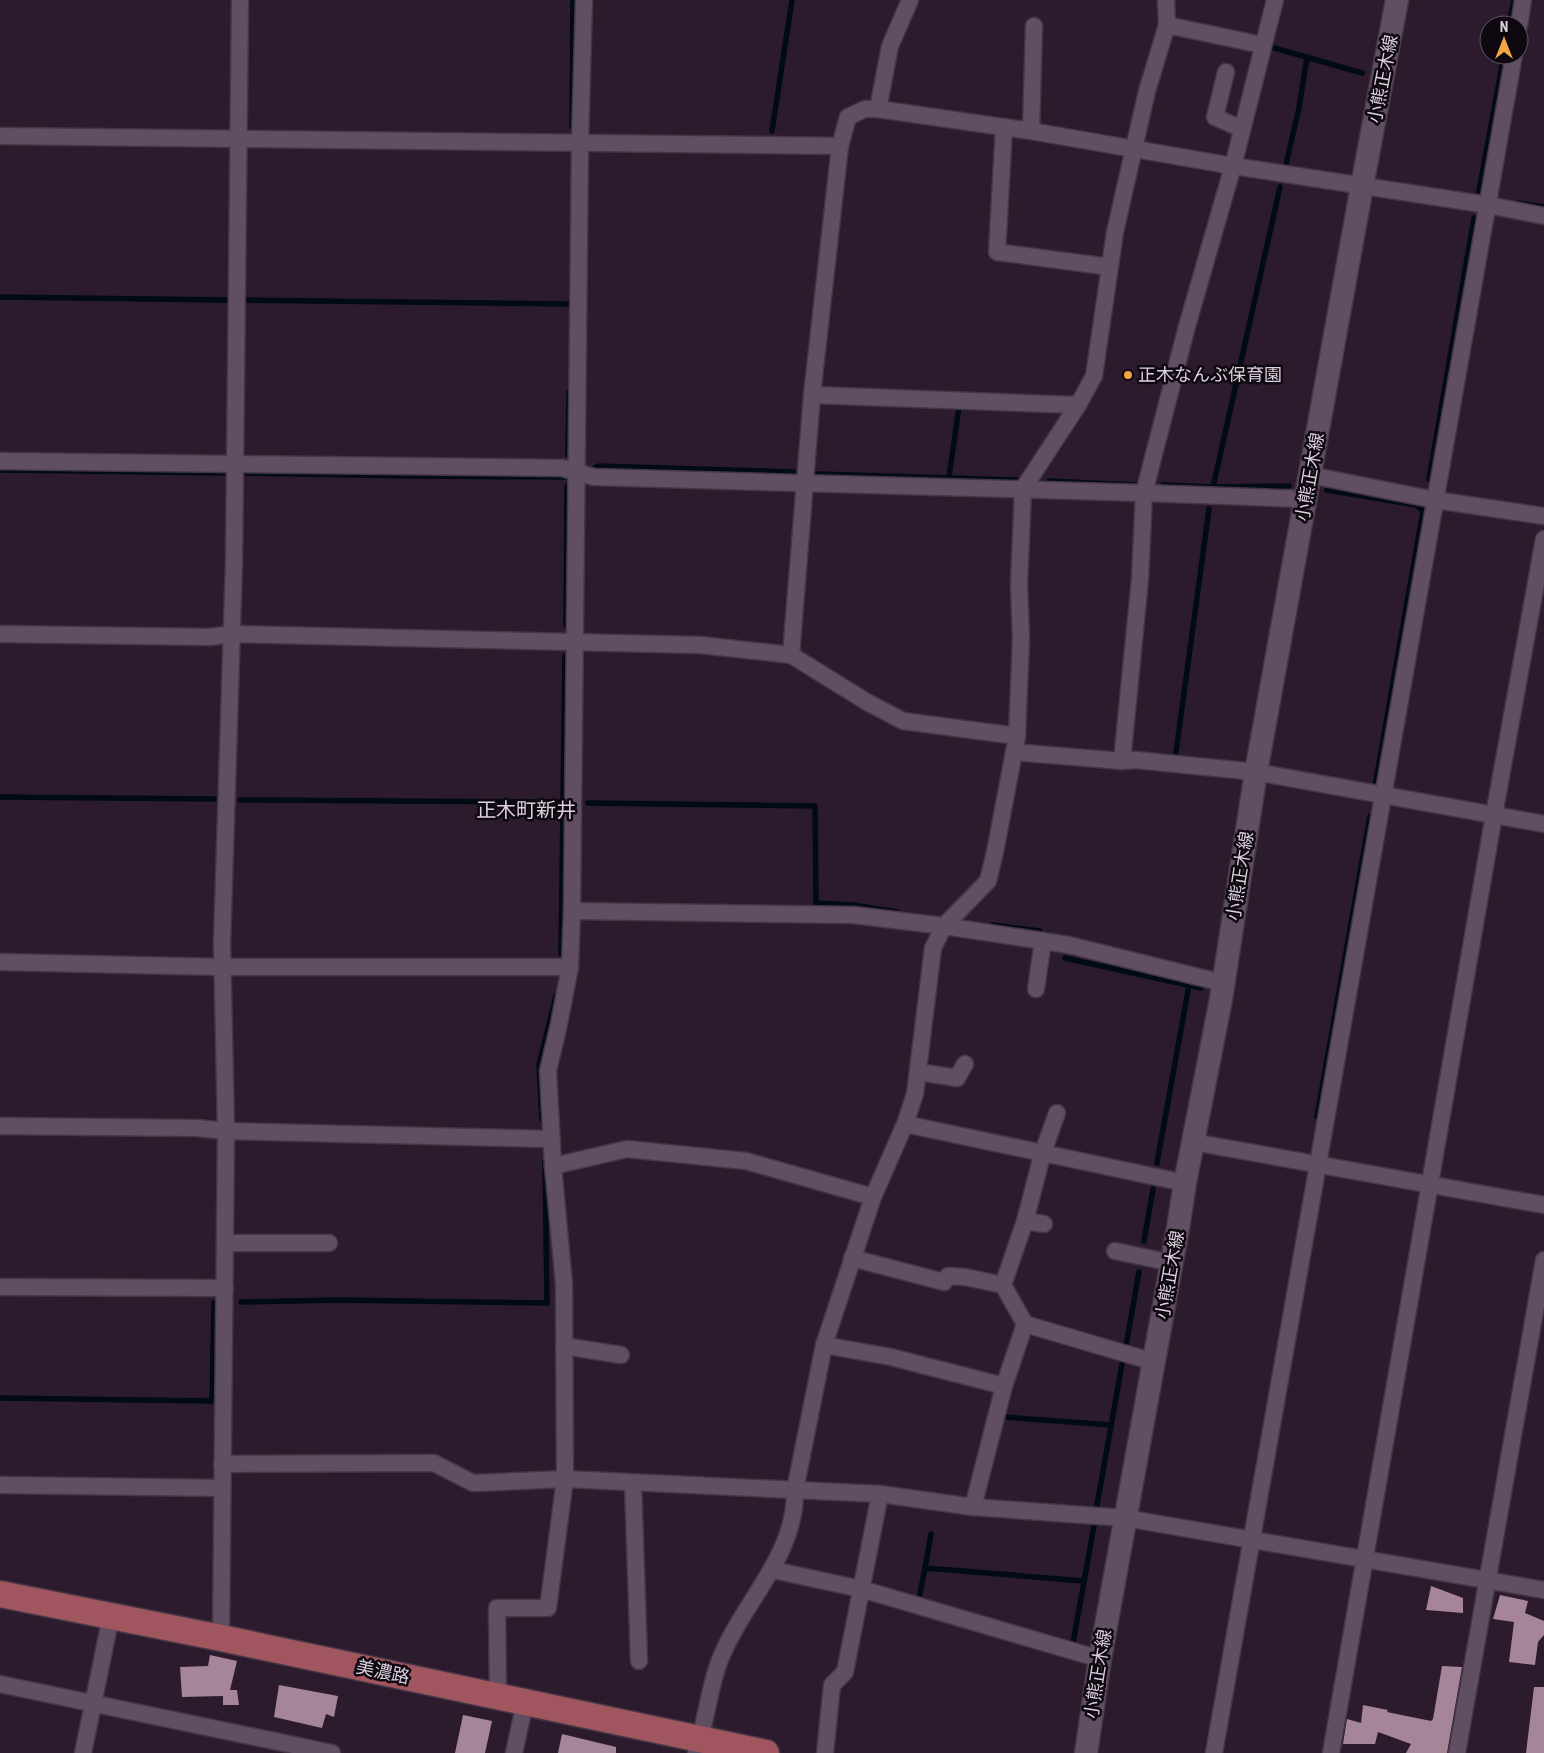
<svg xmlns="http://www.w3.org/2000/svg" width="1544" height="1753" font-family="'Roboto Condensed','Noto Sans JP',sans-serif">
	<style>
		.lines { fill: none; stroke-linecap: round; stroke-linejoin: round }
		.stream { stroke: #000b15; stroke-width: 5.5 }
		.building { fill: #a68598 }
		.street-casing { stroke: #433645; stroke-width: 19 }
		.secondary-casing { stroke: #433645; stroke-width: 25 }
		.primary-casing { stroke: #433645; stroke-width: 29 }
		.street { stroke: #604e63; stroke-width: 16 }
		.secondary { stroke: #604e63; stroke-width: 22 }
		.primary { stroke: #a1555e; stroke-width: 26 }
		.poi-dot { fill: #f2a542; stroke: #0f0810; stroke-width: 2 }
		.labels { text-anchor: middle; stroke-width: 5; stroke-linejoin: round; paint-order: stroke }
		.street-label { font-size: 18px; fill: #dbd0dd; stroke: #0f0810 }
		.poi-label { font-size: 18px; fill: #dbd0dd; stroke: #0f0810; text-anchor: start }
		.quarter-label { font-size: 20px; fill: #dbd0dd; stroke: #0f0810 }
	</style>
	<rect width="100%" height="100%" fill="#2b1b2d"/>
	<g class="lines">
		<g class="stream">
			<path d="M 1509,25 L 1514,0"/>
			<path d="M 1271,47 L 1362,73"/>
			<path d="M 572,127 L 573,0"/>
			<path d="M 772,131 L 792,0"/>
			<path d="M 1286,164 L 1299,108 L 1307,57"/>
			<path d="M 1478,196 L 1504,55"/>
			<path d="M 1517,203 L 1544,207"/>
			<path d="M 0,297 L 226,300"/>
			<path d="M 242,300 L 571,304"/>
			<path d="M 568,455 L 569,392"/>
			<path d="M 594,468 L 599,466 L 794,472"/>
			<path d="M 0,470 L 224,473"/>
			<path d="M 245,473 L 413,476 L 568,477"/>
			<path d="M 817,474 L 1017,480"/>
			<path d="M 949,477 L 959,407"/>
			<path d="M 1429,479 L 1474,218"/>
			<path d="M 1049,481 L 1136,485"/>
			<path d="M 1163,485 L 1213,487 L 1289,486"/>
			<path d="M 1213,487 L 1280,187"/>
			<path d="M 1327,490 L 1416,505 L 1423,511 L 1375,786"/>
			<path d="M 566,625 L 567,486"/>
			<path d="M 1176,752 L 1209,509"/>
			<path d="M 0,797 L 214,799"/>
			<path d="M 240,800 L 563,802"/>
			<path d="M 588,803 L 815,806 L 816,903 L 853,905 L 897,912"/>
			<path d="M 992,925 L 1040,931"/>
			<path d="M 561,954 L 565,656"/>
			<path d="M 1065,958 L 1201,988"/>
			<path d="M 1317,1117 L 1370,816"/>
			<path d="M 542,1119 L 539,1065 L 556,996"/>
			<path d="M 1157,1163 L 1189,985"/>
			<path d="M 1144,1241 L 1153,1189"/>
			<path d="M 241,1302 L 339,1300 L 547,1303 L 545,1162"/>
			<path d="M 1126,1346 L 1139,1272"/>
			<path d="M 0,1398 L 212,1401 L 214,1303"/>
			<path d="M 1004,1417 L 1111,1425"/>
			<path d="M 1097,1505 L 1122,1364"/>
			<path d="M 931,1534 L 925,1568 L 1084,1581"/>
			<path d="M 920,1594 L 925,1568"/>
			<path d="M 1073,1643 L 1094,1526"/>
		</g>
	</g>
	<g class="building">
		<path d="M 1431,1586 L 1463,1598 L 1463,1613 L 1426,1610 Z"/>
		<path d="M 1500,1595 L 1528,1601 L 1525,1613 L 1544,1621 L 1544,1635 L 1538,1642 L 1535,1665 L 1509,1662 L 1514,1622 L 1493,1619 Z"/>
		<path d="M 210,1655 L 237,1661 L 230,1690 L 237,1690 L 239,1705 L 223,1705 L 223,1696 L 182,1697 L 180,1667 L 208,1666 Z"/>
		<path d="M 1442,1666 L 1462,1667 L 1447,1753 L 1406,1753 L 1411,1744 L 1378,1732 L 1375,1744 L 1343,1744 L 1347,1719 L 1361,1723 L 1363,1705 L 1388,1710 L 1387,1712 L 1431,1721 L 1433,1719 Z"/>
		<path d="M 279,1685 L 338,1696 L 334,1717 L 326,1714 L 322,1728 L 274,1717 Z"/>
		<path d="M 1534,1687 L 1544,1687 L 1544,1753 L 1526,1753 Z"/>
		<path d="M 463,1715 L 492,1721 L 485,1753 L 455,1753 Z"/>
		<path d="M 562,1734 L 616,1747 L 616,1753 L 558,1753 Z"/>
	</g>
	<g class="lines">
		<defs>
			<g id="street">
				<path d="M 1167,25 L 1262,45"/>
				<path d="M 1519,26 L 1523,0"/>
				<path d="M 1226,72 L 1215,117 L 1242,129"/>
				<path d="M 878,109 L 890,46 L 910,0"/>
				<path d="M 1004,127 L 997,252 L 1110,267"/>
				<path d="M 1031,131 L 1034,26"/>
				<path d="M 0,136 L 840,146 L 848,117 L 865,109 L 878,109 L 1031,131 L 1233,166 L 1488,205 L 1544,216"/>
				<path d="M 812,395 L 1078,405"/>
				<path d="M 0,461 L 562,468 L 594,477 L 1144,493 L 1306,499"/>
				<path d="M 1310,475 L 1435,500 L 1544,516"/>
				<path d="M 0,634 L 210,637 L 232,634 L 700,645 L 791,655 L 867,702 L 903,721 L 1017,736"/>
				<path d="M 791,655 L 812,395 L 840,146"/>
				<path d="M 1014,752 L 1122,761 L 1136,760 L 1256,772 L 1544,824"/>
				<path d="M 1122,761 L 1140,579 L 1144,493 L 1186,330 L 1233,166 L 1275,0"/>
				<path d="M 572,911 L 853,915 L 944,926 L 1069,945 L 1223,983"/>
				<path d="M 0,962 L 222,967 L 570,967"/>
				<path d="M 1036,989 L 1043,941"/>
				<path d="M 919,1072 L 957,1078 L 965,1064"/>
				<path d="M 905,1124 L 1185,1183"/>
				<path d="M 0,1126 L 197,1128 L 226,1131 L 552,1139"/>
				<path d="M 1193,1142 L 1544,1205"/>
				<path d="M 553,1166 L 627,1149 L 746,1161 L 873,1197"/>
				<path d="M 1025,1221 L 1044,1224"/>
				<path d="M 225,1243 L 329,1243"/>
				<path d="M 1115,1251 L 1172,1263"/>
				<path d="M 852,1258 L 944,1282 L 948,1276 L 965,1277 L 1003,1285"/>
				<path d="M 0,1287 L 225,1288"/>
				<path d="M 1025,1324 L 1154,1362"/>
				<path d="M 824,1345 L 891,1357 L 1004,1386"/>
				<path d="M 564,1346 L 621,1355"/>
				<path d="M 222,1464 L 434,1463 L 473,1483 L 565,1479 L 880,1494 L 973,1507 L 1125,1518 L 1544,1590"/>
				<path d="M 633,1483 L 639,1661"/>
				<path d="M 0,1485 L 222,1488"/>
				<path d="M 973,1507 L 1004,1386 L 1025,1324 L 1003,1285 L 1025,1221 L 1043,1152 L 1057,1113"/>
				<path d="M 773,1570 L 861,1589 L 1100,1659"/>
				<path d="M 221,1638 L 226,1131 L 222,943 L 234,562 L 240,0"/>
				<path d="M 0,1684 L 332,1753"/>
				<path d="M 498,1696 L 497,1608 L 548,1608 L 565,1479 L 564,1284 L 553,1166 L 548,1071 L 559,1024 L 570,967 L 572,911 L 580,142 L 584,0"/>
				<path d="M 83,1753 L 111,1616"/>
				<path d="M 514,1753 L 525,1702"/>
				<path d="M 696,1753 C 705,1725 708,1696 717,1668 C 738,1605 796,1560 795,1490 L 824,1345 L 873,1197 L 905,1124 L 915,1094 L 933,948 L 944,926 L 988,881 L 995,852 L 1017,736 L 1021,639 L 1019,584 L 1023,489 L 1078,405 L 1094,376 L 1115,232 L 1147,91 L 1167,25 L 1166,0"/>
				<path d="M 825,1753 L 832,1685 L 845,1672 L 880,1494"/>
				<path d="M 1214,1753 L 1514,55"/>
				<path d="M 1331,1753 L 1494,815 L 1544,539"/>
				<path d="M 1457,1753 L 1544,1260"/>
			</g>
			<path id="secondary" d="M 1086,1753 L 1100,1659 L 1178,1228 L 1185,1183 L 1221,999 L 1256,772 L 1362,186 L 1397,0"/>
			<path id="primary" d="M 0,1594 L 221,1638 L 766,1753"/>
		</defs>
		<use href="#street" class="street-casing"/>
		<use href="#secondary" class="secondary-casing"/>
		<use href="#primary" class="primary-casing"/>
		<use href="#street" class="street"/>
		<use href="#secondary" class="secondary"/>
		<use href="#primary" class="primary"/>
	</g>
	<circle class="poi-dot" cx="1128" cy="375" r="5"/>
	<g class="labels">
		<g class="street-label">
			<text transform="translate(1383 79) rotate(-79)" y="6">小熊正木線</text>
			<text transform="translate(1310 477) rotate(-80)" y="6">小熊正木線</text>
			<text transform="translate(1240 876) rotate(-81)" y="6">小熊正木線</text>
			<text transform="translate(1170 1275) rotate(-80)" y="6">小熊正木線</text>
			<text transform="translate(383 1672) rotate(12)" y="6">美濃路</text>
			<text transform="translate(1098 1674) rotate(-81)" y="6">小熊正木線</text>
		</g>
		<g class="poi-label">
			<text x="1138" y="381">正木なんぶ保育園</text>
		</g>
		<g class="quarter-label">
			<text x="526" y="817">正木町新井</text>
		</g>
	</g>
	<g transform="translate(1504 40)"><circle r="24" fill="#0f0810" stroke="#615862"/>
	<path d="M0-4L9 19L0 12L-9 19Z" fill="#f2a542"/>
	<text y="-8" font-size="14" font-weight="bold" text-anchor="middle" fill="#dbd0dd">N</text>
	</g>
</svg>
